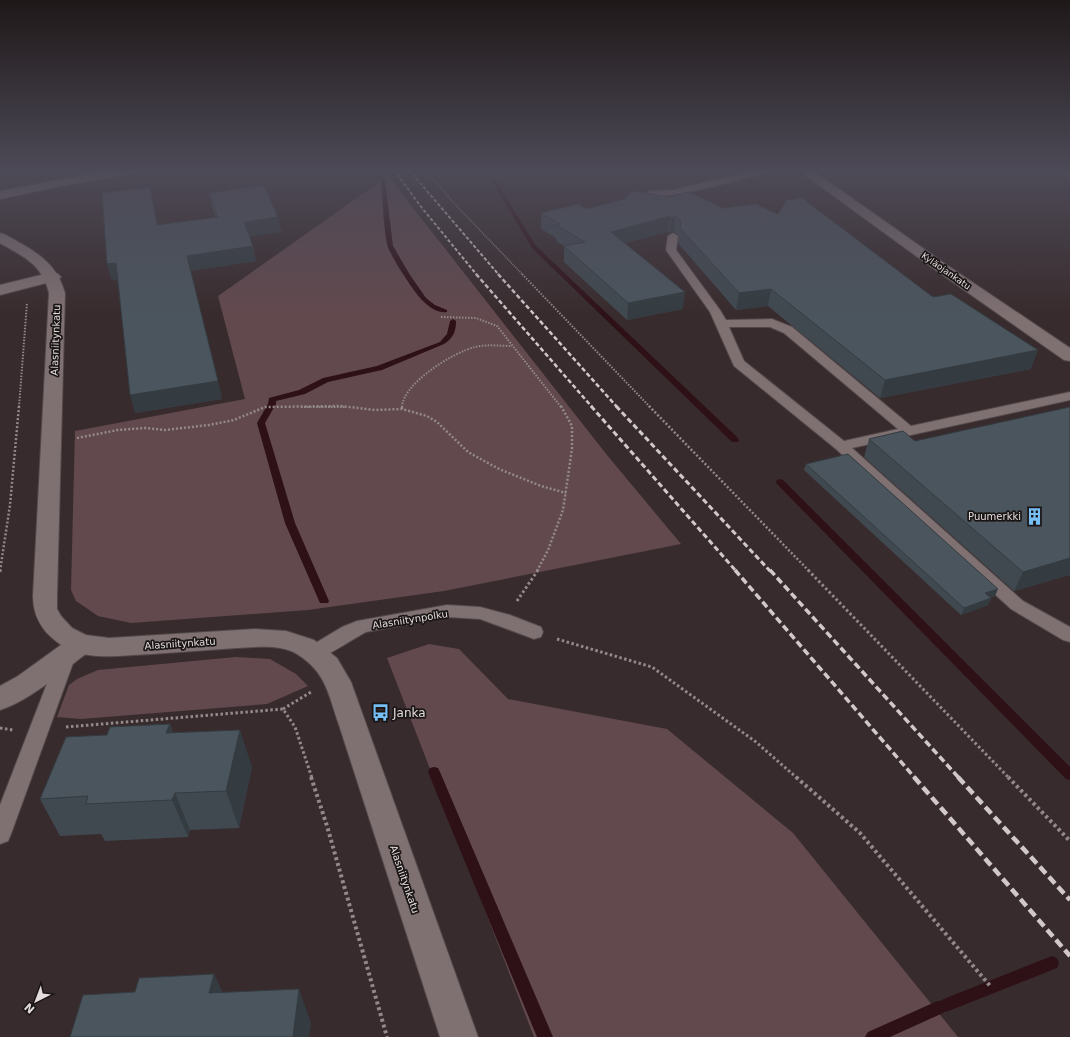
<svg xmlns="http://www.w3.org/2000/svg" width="1070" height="1037" font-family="'DejaVu Sans',sans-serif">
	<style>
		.green { fill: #62494e }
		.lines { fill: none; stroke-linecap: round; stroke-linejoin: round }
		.stream { fill: #2e1017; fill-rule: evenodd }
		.lane-casing { stroke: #52484a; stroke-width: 2 }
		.street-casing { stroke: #52484a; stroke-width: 2 }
		.secondary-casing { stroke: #52484a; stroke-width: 2 }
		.path-far4 { stroke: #93898a; stroke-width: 1.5; stroke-dasharray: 1 1; stroke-linecap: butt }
		.path-far3 { stroke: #93898a; stroke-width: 2; stroke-dasharray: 1.5 1.5; stroke-linecap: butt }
		.path-far2 { stroke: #93898a; stroke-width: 2.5; stroke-dasharray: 2 2; stroke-linecap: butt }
		.path-far1 { stroke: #93898a; stroke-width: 3; stroke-dasharray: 2.5 2.5; stroke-linecap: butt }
		.path { stroke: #93898a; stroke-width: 4; stroke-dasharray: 3 3; stroke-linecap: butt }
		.lane { fill: #7f7072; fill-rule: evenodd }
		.street { fill: #7f7072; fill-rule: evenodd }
		.secondary { fill: #7f7072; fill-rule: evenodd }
		.rail-far4 { stroke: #d1c8ca; stroke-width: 2; stroke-dasharray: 3.5 2; stroke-linecap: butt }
		.rail-far3 { stroke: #d1c8ca; stroke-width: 2.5; stroke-dasharray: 4.5 2.5; stroke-linecap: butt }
		.rail-far2 { stroke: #d1c8ca; stroke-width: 3; stroke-dasharray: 5.5 3; stroke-linecap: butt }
		.rail-far1 { stroke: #d1c8ca; stroke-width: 3.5; stroke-dasharray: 7 3.5; stroke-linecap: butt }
		.rail { stroke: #d1c8ca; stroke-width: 4.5; stroke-dasharray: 9 4.5; stroke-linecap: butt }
		.wall { fill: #404950 }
		.shaded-wall { fill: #343c41 }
		.building { fill: #4b555d; stroke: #343c41 }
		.labels { text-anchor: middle; stroke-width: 3.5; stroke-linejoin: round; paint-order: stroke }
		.far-street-label { font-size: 9px; fill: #e4dcdd; stroke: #1b1616 }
		.street-label { font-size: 10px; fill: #e4dcdd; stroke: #1b1616 }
		.poi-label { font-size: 10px; fill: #e4dcdd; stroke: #1b1616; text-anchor: end }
		.near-poi-label { font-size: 12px; fill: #e4dcdd; stroke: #1b1616; text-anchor: start }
	</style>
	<rect width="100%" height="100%" fill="#382b2d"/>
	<g class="green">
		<path d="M 388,176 L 607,455 L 681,544 L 444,591 L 308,610 L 131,623 L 98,616 L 76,601 L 71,590 L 75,431 L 245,399 L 218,296 Z"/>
		<path d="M 429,644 L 459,649 L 508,699 L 667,729 L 793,833 L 958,1037 L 534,1037 L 387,658 Z"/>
		<path d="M 236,657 L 270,659 L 296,674 L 308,686 L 267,704 L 81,719 L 57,717 L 69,685 L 77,679 L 98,670 Z"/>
	</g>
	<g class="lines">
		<g class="stream">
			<path d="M 485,170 L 489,170 L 536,246 L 738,438 L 739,440 L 738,442 L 732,442 L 532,248 Z"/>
			<path d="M 383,179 L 385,180 L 393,246 L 410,275 L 426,298 L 435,305 L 447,310 L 447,312 C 439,314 429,307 423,301 C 415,294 389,254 387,244 C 383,223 383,201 381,180 Z"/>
			<path d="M 453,319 L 456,321 C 456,332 453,338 444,344 L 382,370 L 328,382 L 305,394 L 276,401 L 276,404 L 265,423 L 295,523 L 329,601 L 328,603 L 320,603 L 285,523 L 257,423 L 268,404 L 269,398 L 299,390 L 323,378 L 377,366 L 440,342 L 447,334 L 450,321 Z"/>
			<path d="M 780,479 L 783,480 L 1070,767 L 1070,780 L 1066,779 L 777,484 L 776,482 L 777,480 Z"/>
			<path d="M 434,767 L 438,768 L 440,772 L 553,1037 L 537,1037 L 428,772 L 430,768 Z"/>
			<path d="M 1052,956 L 1057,958 L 1059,963 L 1057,968 L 946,1012 L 944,1012 L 943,1013 L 890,1037 L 865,1037 L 868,1032 L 933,1003 L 938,1001 L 940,1001 L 946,998 Z"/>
		</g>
		<defs>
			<g id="lane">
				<path d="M 755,170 L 770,170 L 769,172 C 751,176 655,205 644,194 L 649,191 L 673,190 Z"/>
				<path d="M 673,233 L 678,236 L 676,250 L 720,310 L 726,320 L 772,319 L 792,327 L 911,426 L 1070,392 L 1070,400 L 852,448 L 1023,601 L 1070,627 L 1070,642 L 1063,640 L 1011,609 L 836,449 L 734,366 L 710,312 L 666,250 L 668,236 ZM 729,327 L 770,327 L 784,333 L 898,429 L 844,441 L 744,361 Z"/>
				<path d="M 447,605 L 480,607 L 510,615 L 541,627 L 543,632 L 541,637 L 534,639 L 480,619 L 447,617 L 366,632 C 356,637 322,660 313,660 C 311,660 309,659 307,658 L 305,653 L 307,648 L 342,627 L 357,621 Z"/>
				<path d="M 67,648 L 74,650 L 76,655 L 11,834 L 8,841 L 0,844 L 0,805 L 58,655 L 60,650 Z"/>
			</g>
			<g id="street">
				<path d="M 798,170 L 812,170 L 944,263 L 1070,348 L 1070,361 L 1064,360 L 934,269 Z"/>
				<path d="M 53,272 L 58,274 L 61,277 L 58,280 L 0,295 L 0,285 Z"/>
				<path d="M 81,635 L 90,637 L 94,644 L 90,651 C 62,671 33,699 0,710 L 0,686 L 18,676 L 72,637 Z"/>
			</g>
			<g id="secondary">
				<path d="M 109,170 L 137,170 L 135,173 L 131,174 L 66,185 L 0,199 L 0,191 Z"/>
				<path d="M 1054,170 L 1070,170 L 1070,177 L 1056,173 Z"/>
				<path d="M 0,233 C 7,235 13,239 20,243 C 42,255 58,268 65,293 L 57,596 L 57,609 L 61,616 L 72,628 L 86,635 L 109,638 L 255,629 L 286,631 L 314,640 L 337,658 L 351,682 L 478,1037 L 440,1037 L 339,725 C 328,694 327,673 297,654 C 281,644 255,647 237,648 C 208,650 180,652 152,654 C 126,655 97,660 73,651 C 62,647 54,640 46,632 C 37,621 33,610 33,596 L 49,293 C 42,264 24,257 0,243 Z"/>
			</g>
		</defs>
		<use href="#lane" class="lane-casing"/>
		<use href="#street" class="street-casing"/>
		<use href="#secondary" class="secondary-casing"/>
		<path class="path-far4" d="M 426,170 L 451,200 L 523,275"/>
		<g class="path-far3">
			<path d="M 522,274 L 650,407"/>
			<path d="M 441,317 L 476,318 L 497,326 L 561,407"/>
			<path d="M 19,407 L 27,303"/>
			<path d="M 301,407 L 345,407"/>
			<path d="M 402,407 C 403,383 454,352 475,347 C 487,344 500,346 512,346"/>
		</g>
		<g class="path-far2">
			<path d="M 649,406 L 809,571"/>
			<path d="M 402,409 L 402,406"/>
			<path d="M 77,438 L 118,430 L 145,428 L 165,430 L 209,425 L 234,420 L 265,407 L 341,406 L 375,410 L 402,409 L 427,416 L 437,422 L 468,452 L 499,469 L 541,486 L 566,493"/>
			<path d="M 0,571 L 10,505 L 19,406"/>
			<path d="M 537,571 L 548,550 L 563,510 L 572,449 L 572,426 L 561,406"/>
		</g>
		<g class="path-far1">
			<path d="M 808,570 L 1009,778"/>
			<path d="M 0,572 L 0,570"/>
			<path d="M 517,601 L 538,570"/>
			<path d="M 557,639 L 652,667 L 756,742 L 797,778"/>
			<path d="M 283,709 L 311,692"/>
			<path d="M 66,727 L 283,709 L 295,727 L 312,778"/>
			<path d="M 0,728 L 13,730"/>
		</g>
		<g class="path">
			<path d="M 311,777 L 327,826 L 387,1037"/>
			<path d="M 796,777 L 860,833 L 991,987"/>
			<path d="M 1008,777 L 1070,841"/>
		</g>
		<use href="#lane" class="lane"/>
		<use href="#street" class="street"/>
		<use href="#secondary" class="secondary"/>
		<g class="rail-far4">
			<path d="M 394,170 L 422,208 L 477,275"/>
			<path d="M 409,170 L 499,275"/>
		</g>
		<g class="rail-far3">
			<path d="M 476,274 L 592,407"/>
			<path d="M 498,274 L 617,407"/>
		</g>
		<g class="rail-far2">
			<path d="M 591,406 L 736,571"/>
			<path d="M 616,406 L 770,571"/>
		</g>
		<g class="rail-far1">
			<path d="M 735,570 L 915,778"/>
			<path d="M 770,570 L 959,778"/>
		</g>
		<g class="rail">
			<path d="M 914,777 L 1070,956"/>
			<path d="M 958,777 L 1070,900"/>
		</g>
	</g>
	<g class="wall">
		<path d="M 513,170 L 562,170 L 562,173 L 518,177 Z"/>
		<path d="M 209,193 L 278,217 L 281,232 L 250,236 L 256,261 L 190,271 L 222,399 L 135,413 L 118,279 L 112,280 L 107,264 L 153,201 L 158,225 L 216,218 L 212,207 Z"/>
		<path d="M 723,208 L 933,297 L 1031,369 L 880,398 L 768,306 L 736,310 L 678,243 L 679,236 L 674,232 L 670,233 L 668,232 L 625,243 L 683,309 L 627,320 L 564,262 L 564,246 L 556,241 L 556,238 L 541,229 L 541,213 L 586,209 Z"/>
		<path d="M 1070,407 L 1070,576 L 1069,575 L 1014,591 L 864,457 L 869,439 L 915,441 Z"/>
		<path d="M 806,464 L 995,596 L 990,598 L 991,598 L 988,605 L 961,615 L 804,470 Z"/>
		<path d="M 170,724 L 173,733 L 252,767 L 239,828 L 190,830 L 188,837 L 105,841 L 101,834 L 60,836 L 40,799 L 107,735 Z"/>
	</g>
	<g class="shaded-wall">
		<path d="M 0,170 L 6,170 L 1,179 L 0,179 Z"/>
		<path d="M 518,170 L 562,170 L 562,173 L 518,177 Z"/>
		<path d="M 868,170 L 893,170 L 867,172 Z"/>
		<path d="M 150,187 L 153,201 L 161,240 L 157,225 Z"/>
		<path d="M 670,216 L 668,232 L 610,247 L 611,232 Z"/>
		<path d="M 675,216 L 674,232 L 670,233 L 671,218 Z"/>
		<path d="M 278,217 L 281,232 L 247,237 L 244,222 Z"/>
		<path d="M 253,246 L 256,261 L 190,271 L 187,256 Z"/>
		<path d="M 116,263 L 121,279 L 112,280 L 107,264 Z"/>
		<path d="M 771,289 L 768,306 L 736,310 L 739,293 Z"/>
		<path d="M 685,292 L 683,309 L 627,320 L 628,303 Z"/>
		<path d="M 1038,350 L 1031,369 L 880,398 L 885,380 Z"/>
		<path d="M 218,381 L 222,399 L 135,413 L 130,395 Z"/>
		<path d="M 1070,558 L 1070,573 L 1069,575 L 1014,591 L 1023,572 Z"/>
		<path d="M 998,589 L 995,596 L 982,600 L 985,593 Z"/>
		<path d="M 991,598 L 988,605 L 961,615 L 964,608 Z"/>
		<path d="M 170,724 L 184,761 L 166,733 Z"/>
		<path d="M 240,730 L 252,767 L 239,828 L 226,791 Z"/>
		<path d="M 175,793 L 190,830 L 188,837 L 172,800 Z"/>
		<path d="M 214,974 L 230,1008 L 209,993 Z"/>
		<path d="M 299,989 L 311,1023 L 309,1037 L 293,1037 Z"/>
	</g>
	<g class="building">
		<path d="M 264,185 L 278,217 L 244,222 L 253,246 L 187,256 L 218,381 L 130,395 L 116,263 L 107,264 L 102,193 L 150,187 L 157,225 L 218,217 L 209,193 Z"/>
		<path d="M 633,191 L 669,197 L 689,192 L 723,208 L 756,204 L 778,214 L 787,200 L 802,198 L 933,297 L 951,294 L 1038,350 L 885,380 L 771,289 L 739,293 L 680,228 L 681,221 L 675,216 L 671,218 L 670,216 L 611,232 L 685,292 L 628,303 L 564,246 L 585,242 L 556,225 L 560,224 L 541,213 L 578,204 L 586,209 L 624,199 Z"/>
		<path d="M 1070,407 L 1070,558 L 1023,572 L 869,439 L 903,431 L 915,441 Z"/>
		<path d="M 848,454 L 998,589 L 985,593 L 991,598 L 964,608 L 806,464 Z"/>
		<path d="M 170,724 L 166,733 L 240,730 L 226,791 L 175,793 L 172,800 L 86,804 L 88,796 L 40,799 L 66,737 L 107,735 L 110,727 Z"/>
		<path d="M 214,974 L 209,993 L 299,989 L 293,1037 L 70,1037 L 83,995 L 135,992 L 139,978 Z"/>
	</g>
	<linearGradient id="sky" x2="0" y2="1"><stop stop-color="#1f1819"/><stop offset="0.54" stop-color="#4d4a57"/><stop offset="1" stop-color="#4d4a57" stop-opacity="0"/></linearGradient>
	<rect width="1070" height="315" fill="url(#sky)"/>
	<defs>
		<symbol id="building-bare" viewBox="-9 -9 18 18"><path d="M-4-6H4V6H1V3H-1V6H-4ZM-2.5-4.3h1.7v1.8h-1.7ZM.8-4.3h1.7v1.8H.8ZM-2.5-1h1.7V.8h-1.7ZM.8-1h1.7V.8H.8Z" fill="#77bff7" stroke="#1b1616" stroke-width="2.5" paint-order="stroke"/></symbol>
		<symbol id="bus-bare" viewBox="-9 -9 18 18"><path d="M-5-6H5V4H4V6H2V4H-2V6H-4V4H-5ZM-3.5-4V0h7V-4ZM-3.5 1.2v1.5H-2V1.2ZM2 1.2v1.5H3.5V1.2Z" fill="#77bff7" stroke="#1b1616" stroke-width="2.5" paint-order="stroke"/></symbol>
	</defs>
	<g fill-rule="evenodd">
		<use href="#building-bare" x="1022" y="504" width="25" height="25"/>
		<use href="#bus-bare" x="368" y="700" width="25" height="25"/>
	</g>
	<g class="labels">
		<g class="far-street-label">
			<text transform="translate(946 271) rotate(35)" y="3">Kyläojankatu</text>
		</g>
		<g class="street-label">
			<text transform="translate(55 340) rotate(-88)" y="4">Alasniitynkatu</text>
			<text transform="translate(410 619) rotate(-9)" y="4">Alasniitynpolku</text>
			<text transform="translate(180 643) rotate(-4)" y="4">Alasniitynkatu</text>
			<text transform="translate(405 879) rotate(71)" y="4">Alasniitynkatu</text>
		</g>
		<g class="poi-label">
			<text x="1021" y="520">Puumerkki</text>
		</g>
		<g class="near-poi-label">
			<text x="393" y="717">Janka</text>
		</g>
	</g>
	<g transform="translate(36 1001) rotate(222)" stroke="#1b1616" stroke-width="3" paint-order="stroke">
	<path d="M0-3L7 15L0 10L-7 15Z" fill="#e4dcdd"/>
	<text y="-6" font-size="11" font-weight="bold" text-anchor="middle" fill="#e4dcdd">N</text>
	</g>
</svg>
